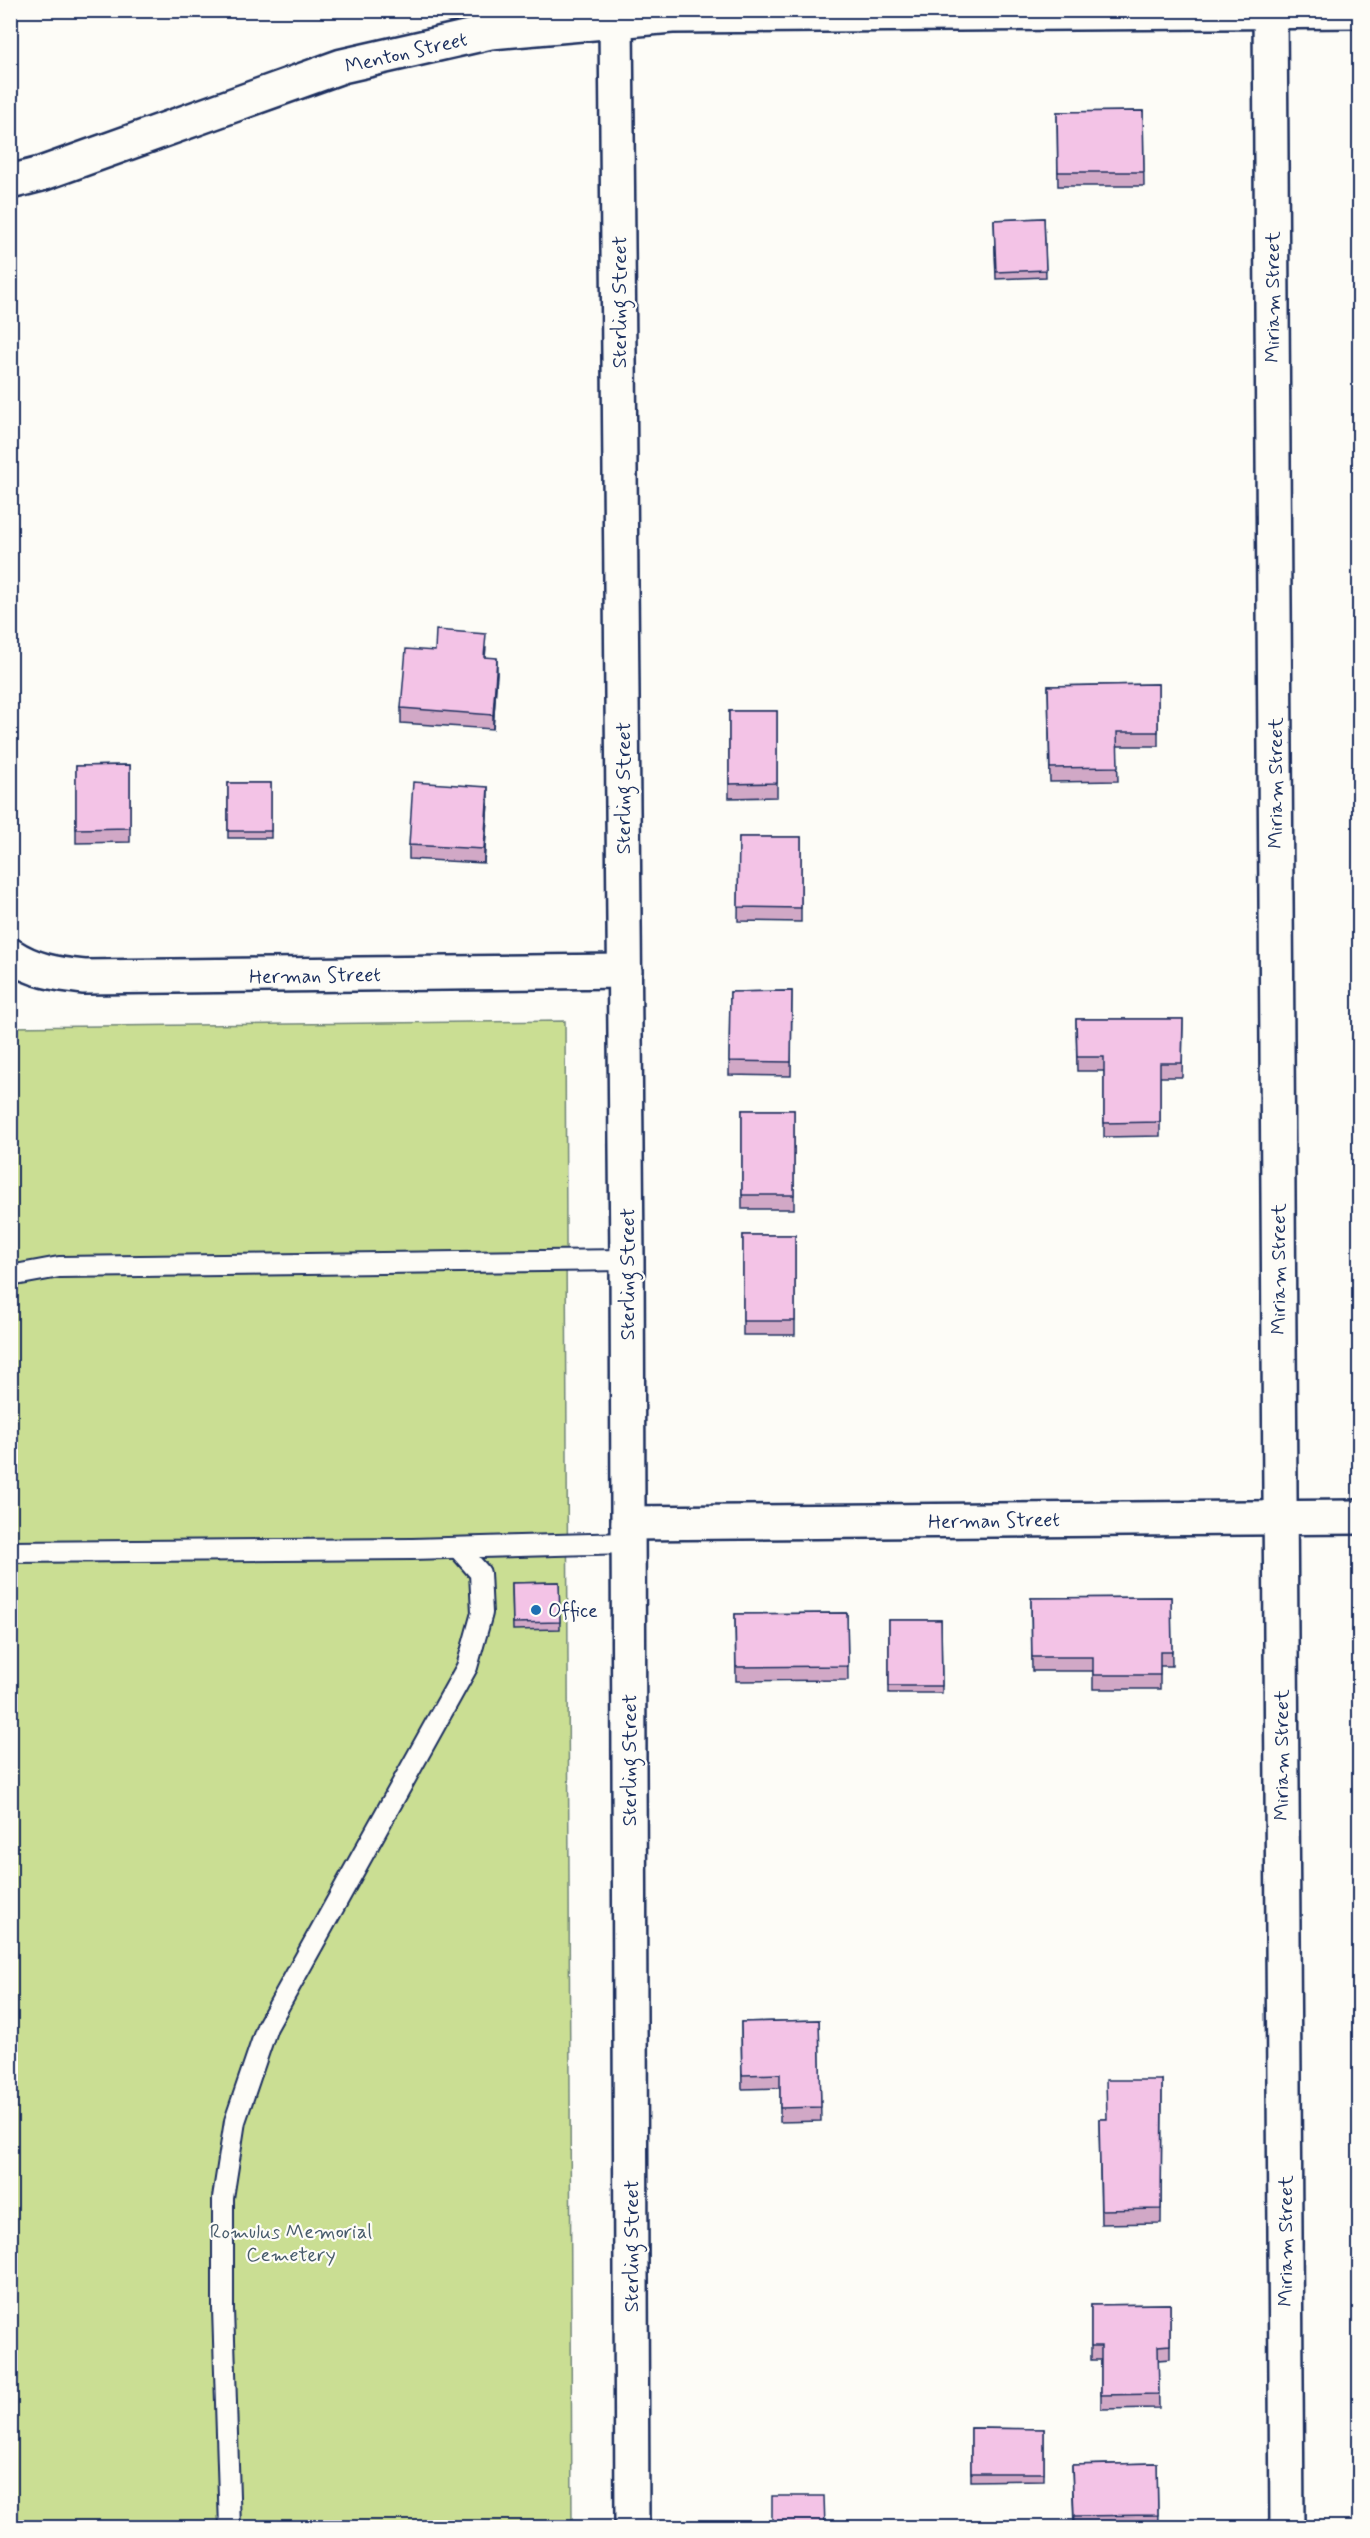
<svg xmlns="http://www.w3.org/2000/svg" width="1370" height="2538" font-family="Mynerve,sans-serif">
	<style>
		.green { fill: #cade93; stroke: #728678; stroke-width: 1.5 }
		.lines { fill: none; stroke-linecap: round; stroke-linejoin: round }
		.lane-casing { stroke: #1b2f5e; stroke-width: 24 }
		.street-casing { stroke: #1b2f5e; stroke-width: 38 }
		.lane { stroke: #fdfcf7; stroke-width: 20 }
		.street { stroke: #fdfcf7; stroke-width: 33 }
		.wall { fill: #d1a8c6; stroke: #1b2f5e; stroke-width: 1.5 }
		.shaded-wall { fill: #aa88a1; stroke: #1b2f5e; stroke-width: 1.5 }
		.building { fill: #f3c3e6; stroke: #1b2f5e; stroke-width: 1.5 }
		.poi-dot { fill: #1f6fb2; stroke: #fdfcf7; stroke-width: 2 }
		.labels { text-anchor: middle; stroke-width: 4.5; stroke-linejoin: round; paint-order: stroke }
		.street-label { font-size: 20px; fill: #1b2f5e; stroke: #fdfcf7 }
		.poi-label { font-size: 20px; fill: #1b2f5e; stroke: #fdfcf7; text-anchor: start }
		.park-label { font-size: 20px; fill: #475b6b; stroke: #fdfcf7 }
	</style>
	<rect width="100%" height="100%" fill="#fdfcf7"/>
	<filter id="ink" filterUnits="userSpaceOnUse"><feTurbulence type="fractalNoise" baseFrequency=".0167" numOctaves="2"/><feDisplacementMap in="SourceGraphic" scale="12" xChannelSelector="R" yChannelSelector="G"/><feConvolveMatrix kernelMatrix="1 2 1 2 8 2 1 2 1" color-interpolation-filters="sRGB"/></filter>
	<g filter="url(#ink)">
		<path class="green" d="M 565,1021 L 572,2527 L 11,2527 L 10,1027 Z"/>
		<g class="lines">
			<defs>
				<g id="lane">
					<path d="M 10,1276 L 59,1267 L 627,1260"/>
					<path d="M 10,1552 L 412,1549 L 628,1543"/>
					<path d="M 230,2528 L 223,2309 L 223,2198 L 235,2121 L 267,2027 L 467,1667 L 482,1613 L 480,1573 L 458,1548"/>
				</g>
				<g id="street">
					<path d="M 1270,10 L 1287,2528"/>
					<path d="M 616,20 L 627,1260 L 632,2528"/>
					<path d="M 10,182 L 41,174 L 342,66 L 491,32 L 672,16 L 1360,11"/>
					<path d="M 10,955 C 34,971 57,974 84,977 L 625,971"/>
					<path d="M 628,1523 L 1360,1517"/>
				</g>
			</defs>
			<use href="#lane" class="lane-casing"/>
			<use href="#street" class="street-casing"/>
			<use href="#lane" class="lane"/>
			<use href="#street" class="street"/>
		</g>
		<g class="wall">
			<path d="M 1143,111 L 1144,186 L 1058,186 L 1057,112 Z"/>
			<path d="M 1044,218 L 1046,277 L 996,279 L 994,220 Z"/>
			<path d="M 486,648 L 485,657 L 497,672 L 493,729 L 401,723 L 401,708 L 435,651 Z"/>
			<path d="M 1158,684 L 1158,746 L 1117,746 L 1118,781 L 1050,782 L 1048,686 Z"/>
			<path d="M 729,711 L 777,711 L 777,797 L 729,798 Z"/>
			<path d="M 130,765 L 130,842 L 76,843 L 76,766 Z"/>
			<rect x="228" y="783" width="43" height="55"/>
			<path d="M 488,801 L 484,863 L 409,859 L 409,845 Z"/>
			<path d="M 739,837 L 801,837 L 801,922 L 738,921 Z"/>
			<path d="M 792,991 L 791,1076 L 729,1075 L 730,992 Z"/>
			<path d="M 1076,1019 L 1183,1019 L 1182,1077 L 1160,1077 L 1160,1136 L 1104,1137 L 1104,1071 L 1077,1071 Z"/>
			<rect x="742" y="1110" width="52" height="99"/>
			<rect x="743" y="1235" width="52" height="100"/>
			<path d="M 559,1582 L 560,1629 L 513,1630 L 512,1583 Z"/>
			<path d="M 1171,1597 L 1172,1666 L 1160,1666 L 1160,1689 L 1093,1689 L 1093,1671 L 1032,1671 L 1031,1598 Z"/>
			<path d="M 847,1613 L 848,1680 L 736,1681 L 735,1614 Z"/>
			<path d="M 889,1620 L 941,1620 L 942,1693 L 889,1693 Z"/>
			<path d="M 819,2020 L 821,2121 L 780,2122 L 780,2088 L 742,2089 L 741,2022 Z"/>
			<path d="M 1162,2080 L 1161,2223 L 1101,2224 L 1099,2119 L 1106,2119 Z"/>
			<path d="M 1170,2304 L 1170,2359 L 1158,2360 L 1159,2408 L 1101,2409 L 1101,2360 L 1091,2360 L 1091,2305 Z"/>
			<path d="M 971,2428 L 1044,2429 L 1044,2480 L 971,2481 Z"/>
			<path d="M 1157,2463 L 1158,2528 L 1074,2528 L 1072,2465 Z"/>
		</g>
		<g class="shaded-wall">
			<path d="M 497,658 L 497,672 L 493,729 L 493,715 Z"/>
			<path d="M 488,787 L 488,801 L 484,863 L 484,849 Z"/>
		</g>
		<g class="building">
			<path d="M 1143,111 L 1144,172 L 1058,172 L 1057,112 Z"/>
			<path d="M 1044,218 L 1046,270 L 996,272 L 994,220 Z"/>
			<path d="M 436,630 L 486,634 L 484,657 L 497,658 L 493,715 L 401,708 L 406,649 L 435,651 Z"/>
			<path d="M 1158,684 L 1158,732 L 1117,732 L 1118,767 L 1050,768 L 1048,686 Z"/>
			<path d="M 729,711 L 777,711 L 777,783 L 729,784 Z"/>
			<path d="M 130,765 L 130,828 L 76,829 L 76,766 Z"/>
			<path d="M 413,782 L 488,787 L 484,849 L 409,845 Z"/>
			<rect x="228" y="783" width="43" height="48"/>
			<path d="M 739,837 L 801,837 L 801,908 L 738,907 Z"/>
			<path d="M 792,991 L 791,1062 L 729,1061 L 730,992 Z"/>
			<path d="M 1076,1019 L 1183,1019 L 1182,1063 L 1160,1063 L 1160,1122 L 1104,1123 L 1104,1057 L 1077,1057 Z"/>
			<rect x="742" y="1110" width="52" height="85"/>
			<rect x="743" y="1235" width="52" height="86"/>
			<path d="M 559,1582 L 560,1622 L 513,1623 L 512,1583 Z"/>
			<path d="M 1171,1597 L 1172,1652 L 1160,1652 L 1160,1675 L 1093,1675 L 1093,1657 L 1032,1657 L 1031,1598 Z"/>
			<path d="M 847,1613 L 848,1666 L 736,1667 L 735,1614 Z"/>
			<path d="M 889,1620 L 941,1620 L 942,1686 L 889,1686 Z"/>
			<path d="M 819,2020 L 821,2107 L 780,2108 L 780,2074 L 742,2075 L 741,2022 Z"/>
			<path d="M 1106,2080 L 1162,2080 L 1161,2209 L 1101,2210 L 1099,2119 L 1107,2119 Z"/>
			<path d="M 1170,2304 L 1170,2345 L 1158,2346 L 1159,2394 L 1101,2395 L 1101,2346 L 1091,2346 L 1091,2305 Z"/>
			<path d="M 971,2428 L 1044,2429 L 1044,2473 L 971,2473 Z"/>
			<path d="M 1157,2463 L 1158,2515 L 1074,2516 L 1072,2465 Z"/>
			<path d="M 772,2496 L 824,2496 L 825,2528 L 772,2528 Z"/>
		</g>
	</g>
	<circle class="poi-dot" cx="536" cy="1610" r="6"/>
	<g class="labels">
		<g class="street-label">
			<text transform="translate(406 52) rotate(-13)" y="7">Menton Street</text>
			<text transform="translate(1272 297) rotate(-90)" y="7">Miriam Street</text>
			<text transform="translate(619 302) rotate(-90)" y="7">Sterling Street</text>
			<text transform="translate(1275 783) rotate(-90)" y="7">Miriam Street</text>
			<text transform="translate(623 788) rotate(-90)" y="7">Sterling Street</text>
			<text transform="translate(315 975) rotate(-1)" y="7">Herman Street</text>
			<text transform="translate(1278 1269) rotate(-90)" y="7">Miriam Street</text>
			<text transform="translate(627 1274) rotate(-90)" y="7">Sterling Street</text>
			<text transform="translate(994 1520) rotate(-1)" y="7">Herman Street</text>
			<text transform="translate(1281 1755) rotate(-90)" y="7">Miriam Street</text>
			<text transform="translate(629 1760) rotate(-90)" y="7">Sterling Street</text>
			<text transform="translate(1285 2241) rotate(-90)" y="7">Miriam Street</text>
			<text transform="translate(631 2246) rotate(-90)" y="7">Sterling Street</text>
		</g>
		<g class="poi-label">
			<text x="548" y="1617">Office</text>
		</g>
		<g class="park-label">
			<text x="291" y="2238">Romulus Memorial<tspan x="291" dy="23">Cemetery</tspan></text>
		</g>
	</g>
	<rect width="1370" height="2538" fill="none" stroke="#fdfcf7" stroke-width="36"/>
	<rect x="18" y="18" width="1334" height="2502" fill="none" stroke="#1b2f5e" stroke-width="2" filter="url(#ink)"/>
</svg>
